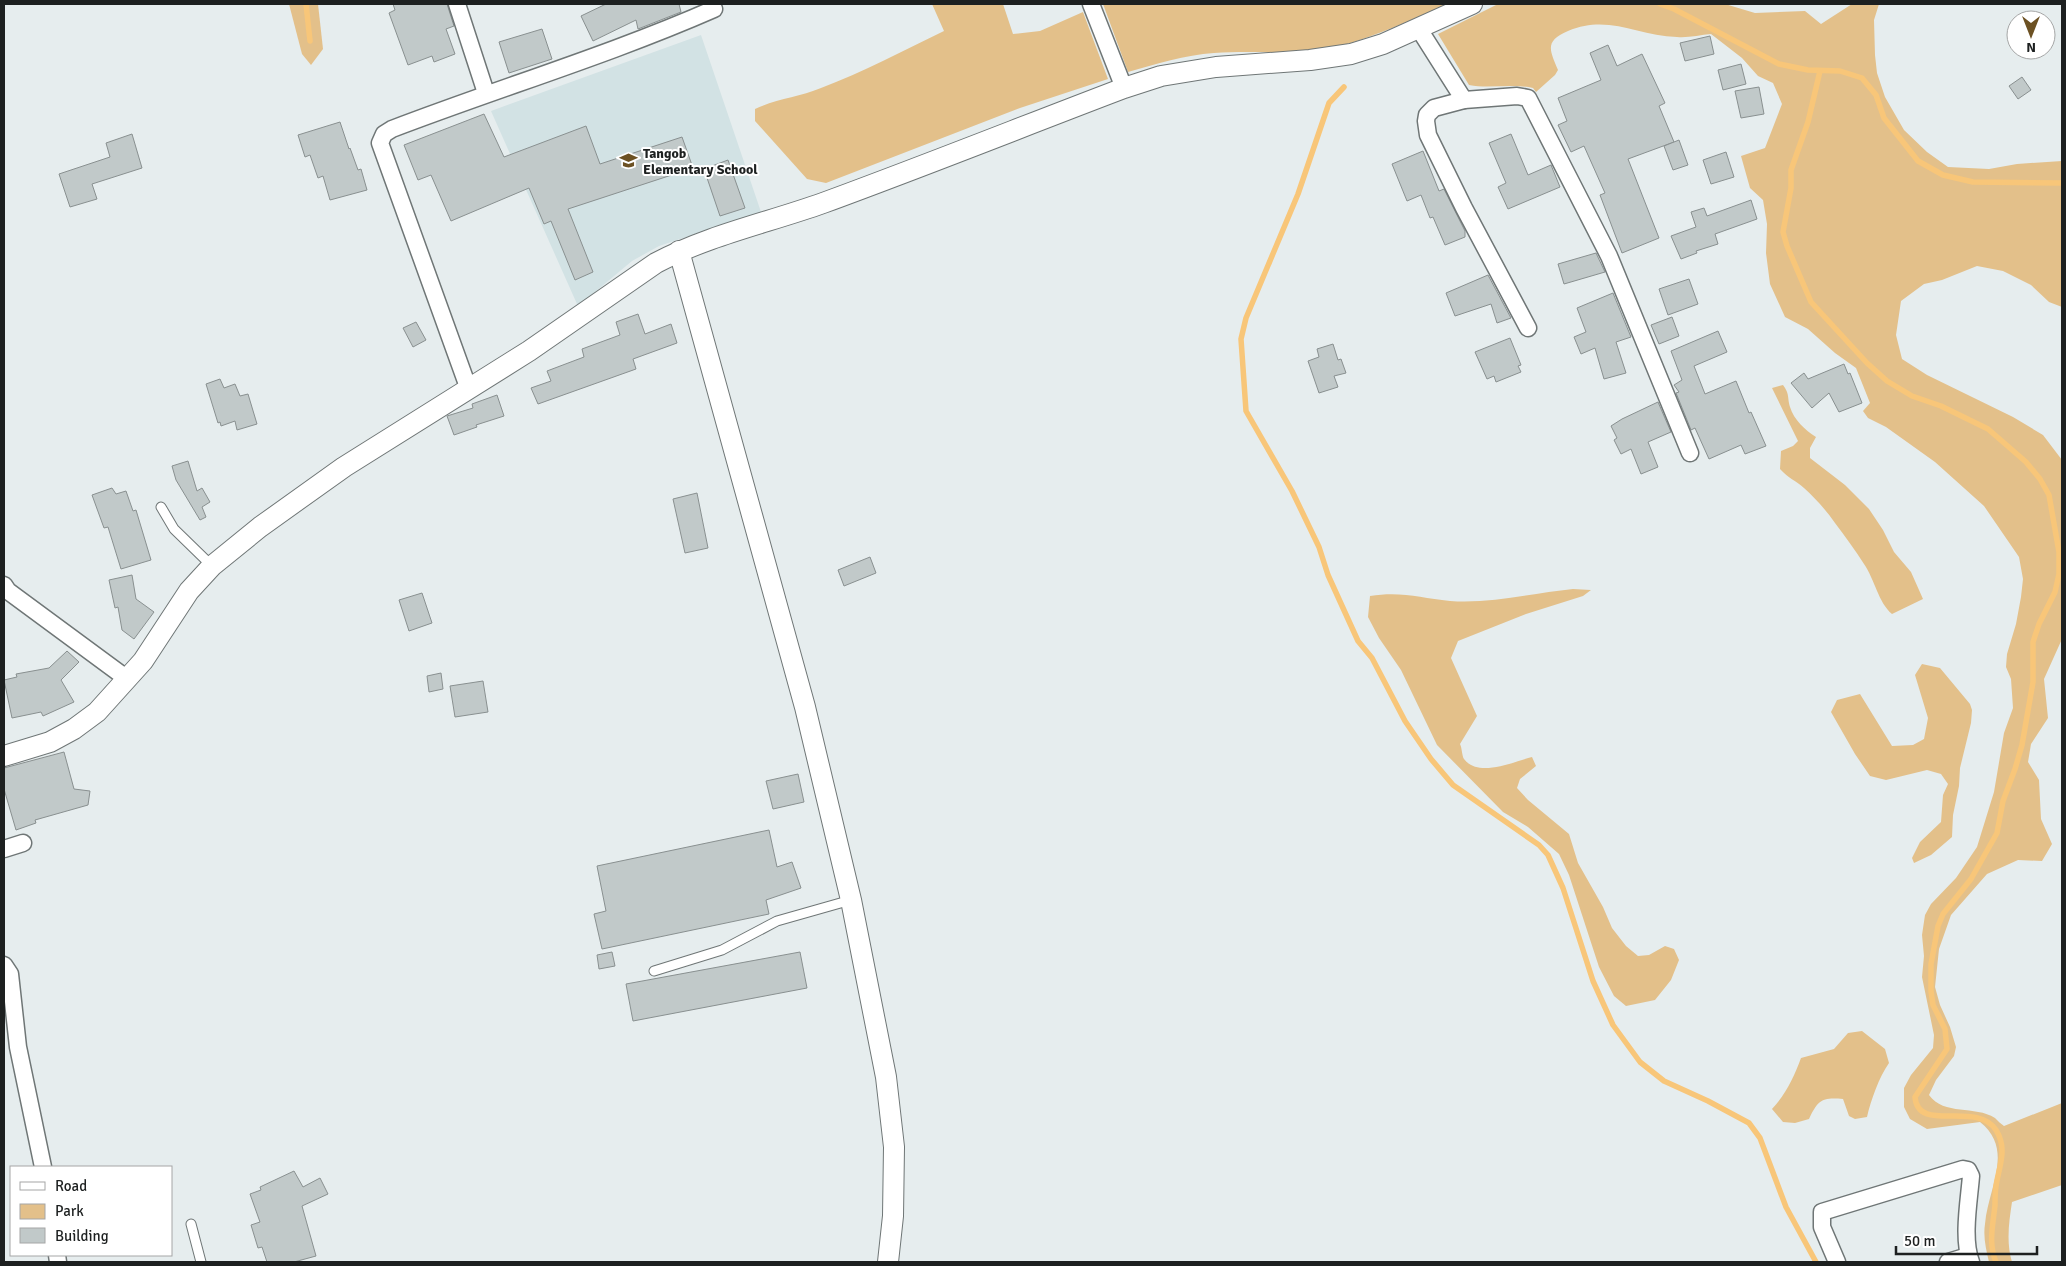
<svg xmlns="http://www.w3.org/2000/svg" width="2066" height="1266" font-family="Signika,sans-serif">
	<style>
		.built { fill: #d2e2e4 }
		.green { fill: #e3c08a }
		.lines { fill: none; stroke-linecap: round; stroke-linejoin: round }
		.stream { stroke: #f8c679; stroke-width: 5.5 }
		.building { fill: #c1c9c9; stroke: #899090 }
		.service-casing { stroke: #6f7676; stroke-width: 11 }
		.minor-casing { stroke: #6f7676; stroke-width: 19 }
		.tertiary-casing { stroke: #6f7676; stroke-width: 22 }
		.service { stroke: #fff; stroke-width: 9 }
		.minor { stroke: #fff; stroke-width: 16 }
		.tertiary { stroke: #fff; stroke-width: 20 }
		.labels { text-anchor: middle; stroke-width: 4; stroke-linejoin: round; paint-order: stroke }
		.poi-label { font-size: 14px; font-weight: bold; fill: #1d2020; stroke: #fff; text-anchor: start }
	</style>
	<rect width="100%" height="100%" fill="#e6edee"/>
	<path class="built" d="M 701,35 L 761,212 L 659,246 L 632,261 L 583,302 L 577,304 L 491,111 Z"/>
	<g class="green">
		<path d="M 289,4 L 318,4 L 323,49 L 311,65 L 302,54 Z"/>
		<path d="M 932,4 L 1003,4 L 1013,34 L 1040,31 L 1083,12 L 1108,79 L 1020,108 L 826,183 L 807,179 L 755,121 L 755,109 C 776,99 799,97 821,88 C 863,72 903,51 944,31 Z"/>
		<path d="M 1103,4 L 1447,4 C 1413,19 1377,36 1340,46 C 1300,56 1255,50 1214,53 C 1185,55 1156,64 1128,72 Z"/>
		<path d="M 1498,4 L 1725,4 L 1755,13 L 1805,11 L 1821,24 L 1852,4 L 1879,4 L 1874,20 L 1875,55 L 1877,73 L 1885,97 L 1904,130 L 1927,152 L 1948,167 L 1989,169 L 2017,164 L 2062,161 L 2062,307 L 2049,302 L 2031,285 L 2003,271 L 1977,266 L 1942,280 L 1924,284 L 1901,301 L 1896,335 L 1902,359 L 1927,375 L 2013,417 L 2043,435 L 2062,460 L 2062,639 L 2044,679 L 2048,718 L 2031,744 L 2028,762 L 2039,780 L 2041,819 L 2052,844 L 2042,861 L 2018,860 L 1987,874 L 1951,915 L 1939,949 L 1935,987 L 1940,1005 L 1950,1027 L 1956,1047 L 1954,1056 L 1936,1080 L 1929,1095 C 1944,1116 1975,1105 1995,1118 C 1998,1121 2001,1124 2004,1126 L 2062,1103 L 2062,1185 L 2012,1202 C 2009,1222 2006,1242 2012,1262 L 1989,1262 C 1986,1249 1983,1237 1985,1224 C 1988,1188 2015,1150 1980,1122 L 1927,1129 L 1910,1119 L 1904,1107 L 1904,1088 L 1911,1075 L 1933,1048 L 1934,1035 L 1922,977 L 1924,956 L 1922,935 L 1925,915 L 1931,904 L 1956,878 L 1977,847 L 1994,792 L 2004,733 L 2013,708 L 2011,679 L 2006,667 L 2007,654 L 2016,624 L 2021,597 L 2023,579 L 2019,557 L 1984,506 L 1935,462 L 1886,427 L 1868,418 L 1863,411 L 1870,403 L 1856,368 L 1835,353 L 1808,329 L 1785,317 L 1770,284 L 1766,253 L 1767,224 L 1763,200 L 1750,188 L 1741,156 L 1765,148 L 1782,104 L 1773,83 L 1758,76 L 1742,58 L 1711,34 C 1700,35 1688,38 1677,37 C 1637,36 1609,14 1568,31 C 1545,41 1549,49 1558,70 L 1555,75 L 1536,92 L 1533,88 C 1512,83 1490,89 1469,85 L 1438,34 Z"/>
		<path d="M 1783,385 C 1790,395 1787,396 1790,407 C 1794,420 1805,430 1816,437 L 1810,448 L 1810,458 L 1845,485 L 1869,509 L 1883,530 L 1894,552 L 1911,572 L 1923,599 L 1892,614 C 1878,602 1875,580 1864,564 C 1855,550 1845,536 1835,523 C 1826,510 1815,498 1804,488 C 1795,480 1789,479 1780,469 L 1781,451 L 1793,446 L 1798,441 L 1772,388 Z"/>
		<path d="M 1573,589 L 1591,590 L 1583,596 L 1526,614 L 1458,641 L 1451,658 L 1477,716 L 1460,744 C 1462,748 1462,756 1464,759 C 1478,778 1513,762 1532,757 L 1536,766 L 1520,779 L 1517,788 L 1528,800 L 1569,834 L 1578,863 L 1603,907 L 1612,928 L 1626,946 L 1638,956 L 1649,955 L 1665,946 L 1674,949 L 1679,960 L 1671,980 L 1655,1000 L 1626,1006 L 1614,996 L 1599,967 L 1569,875 L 1559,854 L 1528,827 L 1503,812 L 1437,745 L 1401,670 L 1379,638 L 1368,617 L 1370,596 C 1401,591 1421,598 1450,601 C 1491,604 1533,593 1573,589 Z"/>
		<path d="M 1922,664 L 1940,668 L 1970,704 L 1972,710 L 1971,723 L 1960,768 L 1959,786 L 1953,815 L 1952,837 L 1931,855 L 1914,863 L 1912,858 L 1920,842 L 1941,822 L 1943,795 L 1948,784 L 1941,774 L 1927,770 L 1886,780 L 1870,776 L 1855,754 L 1831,712 L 1837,700 L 1860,694 L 1892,746 L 1913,745 L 1924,739 L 1928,718 L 1915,675 Z"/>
		<path d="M 1862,1031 L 1885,1049 L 1889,1063 C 1879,1077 1871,1100 1867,1117 L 1855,1119 L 1849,1116 L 1843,1099 C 1822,1097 1818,1100 1809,1119 L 1795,1123 L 1783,1122 L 1772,1109 C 1786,1094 1794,1077 1801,1058 L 1834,1049 L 1848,1033 Z"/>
	</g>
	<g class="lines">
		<g class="stream">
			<path d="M 306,4 L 310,41"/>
			<path d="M 1660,4 L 1674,9 L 1779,64 L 1808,70 L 1840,71 L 1862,78 L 1876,95 L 1884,118 L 1918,161 L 1943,175 L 1973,182 L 2062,183"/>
			<path d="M 1820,71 L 1808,122 L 1791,170 L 1791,188 L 1783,232 L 1787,246 L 1811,302 L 1867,363 L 1887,381 L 1912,396 L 1941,406 L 1988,429 L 2026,462 L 2040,479 L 2049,495 L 2059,552 L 2059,574 L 2055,592 L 2039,624 L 2033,642 L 2033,682 L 2022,745 L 2015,769 L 2003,801 L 1997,833 L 1971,879 L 1943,914 L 1938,926 L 1931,964 L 1931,991 L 1933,1005 L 1945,1029 L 1947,1049 L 1915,1097 C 1918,1134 1976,1100 1996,1130 C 2008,1149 1999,1166 1996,1186 C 1995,1192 1995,1199 1995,1205 C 1993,1225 1988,1243 1996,1262"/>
			<path d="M 1344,87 L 1329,103 L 1298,194 L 1246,318 L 1241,339 L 1246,411 L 1292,491 L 1319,547 L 1328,575 L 1358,641 L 1372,658 L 1405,721 L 1431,759 L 1453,785 L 1539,845 L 1548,855 L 1563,888 L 1593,981 L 1613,1025 L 1640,1062 L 1664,1081 L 1708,1101 L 1749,1123 L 1760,1138 L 1786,1207 L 1816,1262"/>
		</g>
	</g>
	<g class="building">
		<path d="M 393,4 L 447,4 L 454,26 L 446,29 L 455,54 L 434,62 L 432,56 L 408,65 L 389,13 L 395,10 Z"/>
		<path d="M 606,4 L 679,4 L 681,12 L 638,29 L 636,20 L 593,41 L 581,16 Z"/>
		<path d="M 542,29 L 552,59 L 509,73 L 499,42 Z"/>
		<path d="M 1710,36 L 1714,54 L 1685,61 L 1680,43 Z"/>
		<path d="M 1608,45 L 1617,66 L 1642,54 L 1665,103 L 1659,106 L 1674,142 L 1628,159 L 1659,238 L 1622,253 L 1600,195 L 1605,193 L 1584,146 L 1571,152 L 1558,125 L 1567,121 L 1558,98 L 1601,80 L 1590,53 Z"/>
		<path d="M 1741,64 L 1746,84 L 1723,90 L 1718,70 Z"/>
		<path d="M 2022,77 L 2031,90 L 2018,99 L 2009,86 Z"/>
		<path d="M 1759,87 L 1764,114 L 1741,118 L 1735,91 Z"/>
		<path d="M 484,114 L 504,157 L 586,126 L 600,164 L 682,137 L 693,168 L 568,209 L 593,272 L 575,280 L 551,221 L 544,224 L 529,188 L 451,221 L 431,175 L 418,180 L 404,145 Z"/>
		<path d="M 340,122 L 349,149 L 350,148 L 358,170 L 361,169 L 367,190 L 330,200 L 323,176 L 318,178 L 310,155 L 305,157 L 298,135 Z"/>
		<path d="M 132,134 L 142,168 L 92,184 L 97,199 L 70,207 L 59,174 L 110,157 L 106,143 Z"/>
		<path d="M 1511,134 L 1528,175 L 1551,165 L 1560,187 L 1508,209 L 1498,187 L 1506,183 L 1489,143 Z"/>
		<path d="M 1679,140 L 1688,165 L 1673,170 L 1664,146 Z"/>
		<path d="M 1423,151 L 1439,191 L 1444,189 L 1465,231 L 1465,237 L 1445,245 L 1433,217 L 1430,218 L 1421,195 L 1407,201 L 1392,164 Z"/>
		<path d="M 1726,152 L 1734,177 L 1711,184 L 1703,160 Z"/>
		<path d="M 728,160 L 745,208 L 720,216 L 704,169 Z"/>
		<path d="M 1751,200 L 1757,219 L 1715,234 L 1718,244 L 1696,251 L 1697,253 L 1681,259 L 1671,236 L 1696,227 L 1691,212 L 1704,208 L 1707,216 Z"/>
		<path d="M 1596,253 L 1605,272 L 1564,284 L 1558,264 Z"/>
		<path d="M 1488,275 L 1511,318 L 1497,323 L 1491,304 L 1455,316 L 1446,293 Z"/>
		<path d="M 1689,279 L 1698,304 L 1668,315 L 1659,289 Z"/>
		<path d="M 1613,293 L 1631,337 L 1616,342 L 1626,373 L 1604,379 L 1595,348 L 1581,354 L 1574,337 L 1586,332 L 1577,308 Z"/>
		<path d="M 638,314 L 645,334 L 671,324 L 677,343 L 633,359 L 636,369 L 538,404 L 531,388 L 551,381 L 547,371 L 584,357 L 582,349 L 620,335 L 616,322 Z"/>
		<path d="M 1672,317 L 1679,336 L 1659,344 L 1651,325 Z"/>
		<path d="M 416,322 L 426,340 L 413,347 L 403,328 Z"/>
		<path d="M 1718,331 L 1727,352 L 1694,366 L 1705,394 L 1736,381 L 1749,413 L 1751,412 L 1766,446 L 1745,454 L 1741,445 L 1709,459 L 1695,428 L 1691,430 L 1676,393 L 1679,392 L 1674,385 L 1682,380 L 1671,351 Z"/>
		<path d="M 1510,338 L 1521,365 L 1518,366 L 1521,372 L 1496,382 L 1494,376 L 1487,379 L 1475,352 Z"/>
		<path d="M 1333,344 L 1338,360 L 1341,359 L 1346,373 L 1334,376 L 1338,387 L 1319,393 L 1308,361 L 1319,357 L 1317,349 Z"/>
		<path d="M 1844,364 L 1848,374 L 1850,373 L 1862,403 L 1839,412 L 1829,393 L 1812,408 L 1791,383 L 1804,373 L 1808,379 Z"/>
		<path d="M 220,379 L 224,388 L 235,384 L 240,396 L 248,394 L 257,424 L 237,430 L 235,421 L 221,426 L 220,422 L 218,423 L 206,384 Z"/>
		<path d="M 497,395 L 504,416 L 476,425 L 477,427 L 454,435 L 447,416 L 473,408 L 472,404 Z"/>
		<path d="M 1658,402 L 1671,432 L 1648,442 L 1658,467 L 1641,474 L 1631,449 L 1621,454 L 1614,440 L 1617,438 L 1611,426 L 1622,419 Z"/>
		<path d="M 188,461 L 197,491 L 202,488 L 210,502 L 202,507 L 206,517 L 200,520 L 176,480 L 172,466 Z"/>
		<path d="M 112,488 L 116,494 L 126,491 L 133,511 L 136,510 L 151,560 L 121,569 L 108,527 L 104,528 L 92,495 Z"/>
		<path d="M 697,493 L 708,548 L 685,553 L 673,499 Z"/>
		<path d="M 870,557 L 876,573 L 844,586 L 838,570 Z"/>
		<path d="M 132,575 L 136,599 L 154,612 L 134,639 L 122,630 L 118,607 L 115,608 L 109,580 Z"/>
		<path d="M 422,593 L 432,623 L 409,631 L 399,600 Z"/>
		<path d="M 67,651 L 79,662 L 61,680 L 74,702 L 43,716 L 41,712 L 12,718 L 4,680 L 17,677 L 16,674 L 49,668 Z"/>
		<path d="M 441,673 L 443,689 L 429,692 L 427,676 Z"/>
		<path d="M 483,681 L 488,712 L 455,717 L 450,686 Z"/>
		<path d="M 64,752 L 74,789 L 90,791 L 88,805 L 35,820 L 36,823 L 16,830 L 4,789 L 4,768 Z"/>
		<path d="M 798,774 L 804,802 L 773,809 L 766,781 Z"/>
		<path d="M 769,830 L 777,867 L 792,862 L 801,888 L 766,900 L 769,914 L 602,949 L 594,914 L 606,911 L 597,866 Z"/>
		<path d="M 612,952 L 615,966 L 599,969 L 597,955 Z"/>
		<path d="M 800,952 L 807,988 L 633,1021 L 626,984 Z"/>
		<path d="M 294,1171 L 303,1187 L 320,1178 L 328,1194 L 302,1206 L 316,1256 L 294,1262 L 267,1262 L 262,1247 L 258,1248 L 251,1225 L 260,1222 L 250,1194 L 261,1190 L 260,1187 Z"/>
	</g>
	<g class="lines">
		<defs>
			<g id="service">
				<path d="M 161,507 L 174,529 L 212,566"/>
				<path d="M 654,971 L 722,950 L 777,921 L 851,900"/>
				<path d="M 191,1224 L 201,1262"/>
			</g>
			<g id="minor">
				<path d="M 457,4 L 486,93"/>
				<path d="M 1091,4 L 1124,88"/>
				<path d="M 1419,29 L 1464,100 L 1517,96 L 1528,98 L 1609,256 L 1690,453"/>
				<path d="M 1464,100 L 1434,108 L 1427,115 L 1426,121 L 1428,135 L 1464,208 L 1528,328"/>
				<path d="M 468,387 L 380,143 L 384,134 L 392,129 C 499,88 609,55 714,9"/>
				<path d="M 4,585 L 8,591 L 126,678"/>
				<path d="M 4,849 L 23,843"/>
				<path d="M 4,965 L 10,974 L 18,1047 L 43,1167"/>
				<path d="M 57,1255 L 58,1262"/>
				<path d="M 1837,1262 L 1822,1227 L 1822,1212 L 1963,1169 L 1968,1170 L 1971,1176 C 1969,1201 1962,1239 1971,1262"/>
				<path d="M 1948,1262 L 1968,1256"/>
			</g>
			<g id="tertiary">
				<path d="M 679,251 L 805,707 L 851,900 L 886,1077 L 894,1147 L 893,1216 L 888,1262"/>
				<path d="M 4,756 L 50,742 L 74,729 L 97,712 L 143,661 L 189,591 L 212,566 L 260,527 L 344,467 L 529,351 L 656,263 C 709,235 767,223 823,203 C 924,166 1024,126 1124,88 L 1161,76 L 1216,67 L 1310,60 L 1351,54 L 1383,44 L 1472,4"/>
			</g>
		</defs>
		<use href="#service" class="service-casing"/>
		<use href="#minor" class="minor-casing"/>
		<use href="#tertiary" class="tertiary-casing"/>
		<use href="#service" class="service"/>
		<use href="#minor" class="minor"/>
		<use href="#tertiary" class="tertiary"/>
	</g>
	<defs>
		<symbol id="school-bare" viewBox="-9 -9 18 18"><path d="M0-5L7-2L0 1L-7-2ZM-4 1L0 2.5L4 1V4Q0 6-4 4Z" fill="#6c5123" stroke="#fff" stroke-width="2.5" paint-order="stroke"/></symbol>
	</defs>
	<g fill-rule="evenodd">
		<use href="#school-bare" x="616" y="148" width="25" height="25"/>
	</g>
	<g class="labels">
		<g class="poi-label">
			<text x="643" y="158">Tangob<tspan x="643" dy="16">Elementary School</tspan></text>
		</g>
	</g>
	<rect width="2066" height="1266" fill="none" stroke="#1d2020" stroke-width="10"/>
	<rect x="10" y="1166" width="162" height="90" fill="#ffffff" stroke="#a5a6a6"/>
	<rect x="20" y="1182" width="25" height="8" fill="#ffffff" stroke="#a5a6a6"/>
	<text x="55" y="1191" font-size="15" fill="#1d2020">Road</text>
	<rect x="20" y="1204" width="25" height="15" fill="#e3c08a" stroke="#a5a6a6"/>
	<text x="55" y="1216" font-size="15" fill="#1d2020">Park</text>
	<rect x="20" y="1228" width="25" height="15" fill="#c1c9c9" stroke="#a5a6a6"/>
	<text x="55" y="1241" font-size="15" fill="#1d2020">Building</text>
	<g transform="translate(2031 35) rotate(180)"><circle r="24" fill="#ffffff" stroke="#a5a6a6"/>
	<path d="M0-4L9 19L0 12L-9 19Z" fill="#6c5123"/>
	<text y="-8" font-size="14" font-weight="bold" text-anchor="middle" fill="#1d2020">N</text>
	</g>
	<path d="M1896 1246v8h141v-8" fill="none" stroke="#1d2020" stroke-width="2.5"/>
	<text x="1904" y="1246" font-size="15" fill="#1d2020" stroke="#ffffff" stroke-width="4" paint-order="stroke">50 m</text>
</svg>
